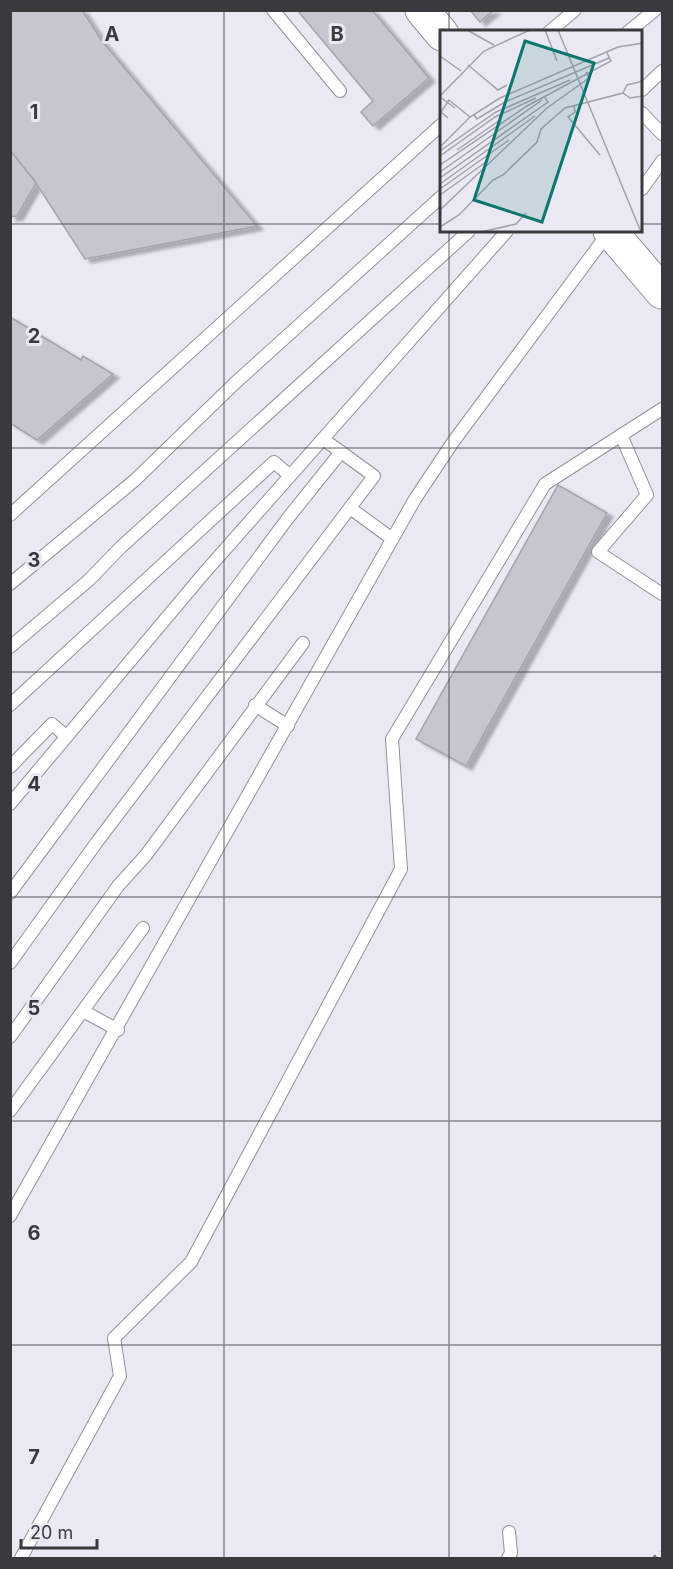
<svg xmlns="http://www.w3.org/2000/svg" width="673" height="1569" font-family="Inter,sans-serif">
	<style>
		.building { fill: #c6c6d1; stroke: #a4a3ae; stroke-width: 1.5; filter: url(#shadow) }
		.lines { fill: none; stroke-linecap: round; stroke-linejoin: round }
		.lane-casing { stroke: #93929c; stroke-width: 14 }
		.secondary-casing { stroke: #93929c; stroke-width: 35 }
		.lane { stroke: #fff; stroke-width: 12 }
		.secondary { stroke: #fff; stroke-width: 33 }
		.rail { stroke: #76767c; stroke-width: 4.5; stroke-dasharray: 3 6; stroke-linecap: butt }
		.grid { fill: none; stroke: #3a3a3e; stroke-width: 1.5; stroke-opacity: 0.55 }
		.inset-road { fill: none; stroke: #a3a2ab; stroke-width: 1.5 }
		.view { fill: #0f766e; fill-opacity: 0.15; stroke: #0f766e; stroke-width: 3 }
		.inset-edge { fill: none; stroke: #3a3a3e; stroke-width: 3 }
		.grid-label { font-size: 20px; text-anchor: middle; font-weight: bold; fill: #3a3a3e; stroke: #e9e8f3; stroke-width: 6; stroke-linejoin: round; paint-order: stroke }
	</style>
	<defs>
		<filter id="shadow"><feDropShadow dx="6" dy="4" stdDeviation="1.5" flood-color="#0004"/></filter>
	</defs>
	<rect width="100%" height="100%" fill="#e9e8f3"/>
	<g class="building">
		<path d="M 10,10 L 82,10 L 102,41 L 257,226 L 85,259 L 36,183 L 10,150 Z"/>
		<path d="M 297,10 L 372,10 L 429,78 L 373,126 L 361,112 L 373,101 Z"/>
		<path d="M 470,10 L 494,10 L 480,22 Z"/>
		<path d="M 10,150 L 36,183 L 17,216 L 10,217 Z"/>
		<path d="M 10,317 L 81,360 L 83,356 L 113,374 L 37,440 L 10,423 Z"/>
		<path d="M 558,485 L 607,513 L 466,766 L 416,739 Z"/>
	</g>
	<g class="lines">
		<defs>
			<g id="lane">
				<path d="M 273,10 L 340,91"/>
				<path d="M 549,32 L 575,10"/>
				<path d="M 628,32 L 655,10"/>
				<path d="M 642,90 L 662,71"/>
				<path d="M 642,113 L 662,134"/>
				<path d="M 642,189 L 662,161"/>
				<path d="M 621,435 L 647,495 L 598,552 L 662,594"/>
				<path d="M 350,508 L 391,538"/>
				<path d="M 10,515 L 442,124"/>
				<path d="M 10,584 L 135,480 L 234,384 L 442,196"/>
				<path d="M 10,647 L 89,580 L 121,547 L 469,231"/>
				<path d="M 10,705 L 274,462 L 290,476"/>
				<path d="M 255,705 L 288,726"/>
				<path d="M 10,767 L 52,724 L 66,736"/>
				<path d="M 10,804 L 205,572 L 507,231"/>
				<path d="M 10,893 L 288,518 L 341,452"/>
				<path d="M 10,963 L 97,842 L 374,476 L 323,439"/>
				<path d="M 83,1011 L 118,1030"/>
				<path d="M 10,1037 L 118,886 L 146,855 L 303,643"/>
				<path d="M 10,1111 L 143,928"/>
				<path d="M 10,1216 L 415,499 L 453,442 L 609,232"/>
				<path d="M 21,1558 L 120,1376 L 114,1338 L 191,1262 L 401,869 L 392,739 L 545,484 L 662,409"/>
				<path d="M 508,1558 L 511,1553 L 509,1532"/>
			</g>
			<g id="secondary">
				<path d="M 422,10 L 442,34"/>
				<path d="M 610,231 L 662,292"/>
			</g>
		</defs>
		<use href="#lane" class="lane-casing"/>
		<use href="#secondary" class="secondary-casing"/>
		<use href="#lane" class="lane"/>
		<use href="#secondary" class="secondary"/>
		<path class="rail" d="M 654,1558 L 662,1553"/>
	</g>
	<path class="grid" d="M 224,10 L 224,1558M 449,10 L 449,32M 10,224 L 442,224M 642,224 L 662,224M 449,231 L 449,1558M 10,448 L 662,448M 10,672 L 662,672M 10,897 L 662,897M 10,1121 L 662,1121M 10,1345 L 662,1345"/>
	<g transform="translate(440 30)">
		<rect width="202" height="202" fill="#e9e8f3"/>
		<path class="inset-road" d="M 27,0 L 54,15M 105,0 L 117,31M 118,0 L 201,202M 0,26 L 21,41M 28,35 L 58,60 L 67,55M 183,63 L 190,68 L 203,66M 0,66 L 44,21 L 90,0M 0,67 L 15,78M 134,76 L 135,82 L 128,87 L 160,125M 34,85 L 37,89 L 65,72 L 169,28M 8,88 L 1,82 L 9,70 L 30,87M 0,117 L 30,87 L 60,68 L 178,17 L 203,13M 17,120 L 60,90M 0,121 L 56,82 L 130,50M 0,126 L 55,87 L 96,68M 0,135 L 87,76 L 171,31 L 167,23M 0,142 L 102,70M 0,148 L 108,72 L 104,66M 0,154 L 95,86M 0,159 L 69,110M 0,165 L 46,132M 0,180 L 107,78 L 149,48 L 146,42M 0,197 L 19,185 L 53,150 L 63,145 L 97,112 L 101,99 L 125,78 L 183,63 L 187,55 L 203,51M 41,202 L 76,194 L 86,183"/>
		<path class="view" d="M 85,11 L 154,33 L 102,192 L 34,170 Z"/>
		<rect width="202" height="202" class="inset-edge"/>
	</g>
	<g class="grid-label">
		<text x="112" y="41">A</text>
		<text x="337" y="41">B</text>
		<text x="34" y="119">1</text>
		<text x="34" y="343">2</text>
		<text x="34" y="567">3</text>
		<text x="34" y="791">4</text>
		<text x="34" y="1015">5</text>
		<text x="34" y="1240">6</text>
		<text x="34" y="1464">7</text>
	</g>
	<rect width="673" height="1569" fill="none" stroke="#3a3a3e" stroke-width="24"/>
	<path d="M21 1539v9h76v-9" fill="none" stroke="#3a3a3e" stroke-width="3"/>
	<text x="30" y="1539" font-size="18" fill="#3a3a3e" stroke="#e9e8f3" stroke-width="4.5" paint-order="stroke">20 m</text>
</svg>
